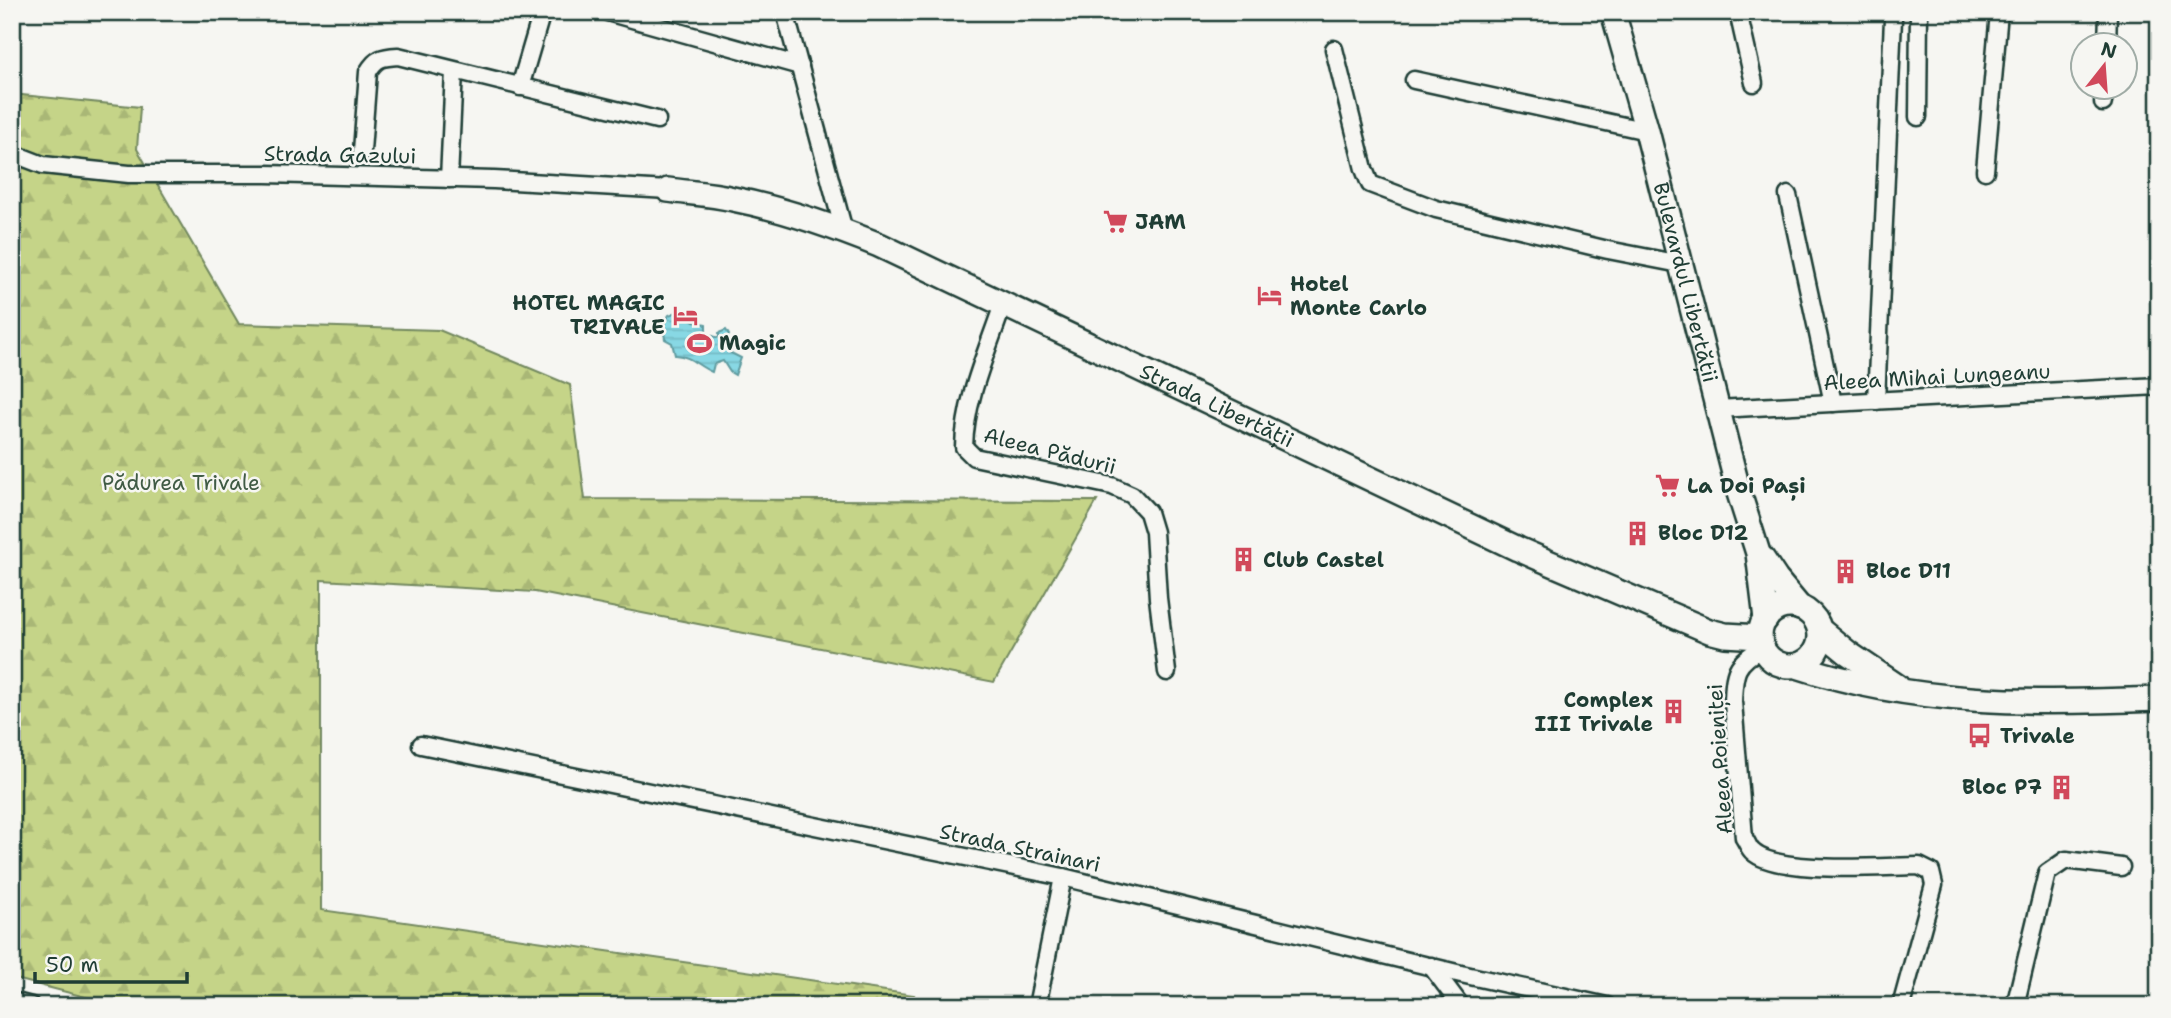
<svg xmlns="http://www.w3.org/2000/svg" width="2171" height="1018" font-family="'Shantell Sans',sans-serif">
	<style>
		.forest { fill: url(#forest-firs); stroke: #72885e; stroke-width: 2 }
		.water { fill: url(#water-rules); stroke: #5e9a9e; stroke-width: 2 }
		.lines { fill: none; stroke-linecap: round; stroke-linejoin: round }
		.street-casing { stroke: #1f3d34; stroke-width: 21 }
		.secondary-casing { stroke: #1f3d34; stroke-width: 28 }
		.street { stroke: #f6f6f2; stroke-width: 16 }
		.secondary { stroke: #f6f6f2; stroke-width: 23 }
		.labels { text-anchor: middle; stroke-width: 5; stroke-linejoin: round; paint-order: stroke }
		.street-label { font-size: 21px; fill: #1f3d34; stroke: #f6f6f2 }
		.poi-label { font-size: 21px; font-weight: bold; fill: #1f3d34; stroke: #f6f6f2; text-anchor: start }
		.park-label { font-size: 21px; fill: #405b45; stroke: #f6f6f2 }
	</style>
	<defs>
		<pattern id="forest-firs" width="22" height="20" patternUnits="userSpaceOnUse" patternTransform="scale(1.75)"><rect width="22" height="20" fill="#c5d488"/><path d="M5 1l3.5 6h-7zM16 11l3.5 6h-7z" fill="#a9b776"/></pattern>
		<pattern id="water-rules" width="6" height="5" patternUnits="userSpaceOnUse" patternTransform="scale(1.75)"><rect width="6" height="5" fill="#88d8e4"/><path d="M0 2.5h6" fill="none" stroke="#75bac4"/></pattern>
	</defs>
	<rect width="100%" height="100%" fill="#f6f6f2"/>
	<filter id="ink" filterUnits="userSpaceOnUse"><feTurbulence type="fractalNoise" baseFrequency=".0143" numOctaves="2"/><feDisplacementMap in="SourceGraphic" scale="14" xChannelSelector="R" yChannelSelector="G"/><feConvolveMatrix kernelMatrix="1 2 1 2 8 2 1 2 1" color-interpolation-filters="sRGB"/></filter>
	<g filter="url(#ink)">
		<path class="forest" d="M 12,94 L 140,107 L 137,149 L 239,324 L 439,330 L 570,385 L 585,499 L 1097,501 L 994,682 L 535,592 L 321,580 L 321,910 L 914,995 L 911,1006 L 120,1006 L 12,978 Z"/>
		<path class="water" d="M 679,311 L 694,321 L 706,324 L 706,334 L 719,338 L 719,333 L 726,330 L 729,335 L 723,340 L 728,342 L 729,352 L 741,358 L 735,375 L 730,372 L 723,361 L 714,364 L 712,372 C 697,366 692,356 675,355 L 672,343 L 665,339 L 663,326 L 669,315 Z"/>
		<g class="lines">
			<defs>
				<g id="street">
					<path d="M 607,12 L 800,66"/>
					<path d="M 785,12 L 844,231"/>
					<path d="M 1738,12 L 1754,83"/>
					<path d="M 2107,46 L 2108,12"/>
					<path d="M 1334,49 L 1364,169 L 1370,184 L 1436,209 L 1608,250 L 1680,264"/>
					<path d="M 1414,80 L 1647,131"/>
					<path d="M 520,87 L 542,12"/>
					<path d="M 2103,103 L 2104,88"/>
					<path d="M 1918,117 L 1919,12"/>
					<path d="M 362,151 L 368,72 C 376,58 382,57 398,56 L 657,120"/>
					<path d="M 12,153 L 43,165 L 129,174 L 266,174 L 494,180 L 668,190"/>
					<path d="M 1985,171 L 1999,12"/>
					<path d="M 449,179 L 454,71"/>
					<path d="M 1788,195 L 1833,403"/>
					<path d="M 1003,304 C 988,350 965,398 964,447 L 974,457 L 1112,486 L 1132,495 L 1148,512 L 1154,532 L 1158,598 L 1167,672"/>
					<path d="M 1876,401 L 1893,19"/>
					<path d="M 1717,409 L 2159,386"/>
					<path d="M 1762,648 C 1735,663 1734,672 1733,702 L 1744,838 C 1747,842 1749,849 1753,852 C 1778,875 1884,866 1919,866 L 1931,872 L 1934,885 L 1901,1006"/>
					<path d="M 421,745 L 1063,877 L 1461,974 L 1607,1006"/>
					<path d="M 1431,966 L 1461,1006"/>
					<path d="M 12,1001 L 31,1006"/>
					<path d="M 1037,1006 L 1063,877"/>
					<path d="M 2015,1006 L 2047,873 L 2066,860 L 2121,867"/>
				</g>
				<g id="secondary">
					<path id="s1" d="M 1613,12 L 1647,131 L 1739,493 L 1758,553 L 1766,619"/>
					<path id="s2" d="M 668,190 C 690,193 712,194 733,199 C 784,209 832,226 879,245 L 1518,549 L 1709,631 L 1725,635 L 1760,637"/>
					<path d="M 1762,558 L 1776,579 L 1800,608"/>
					<circle cx="1790" cy="636" r="30"/>
					<path d="M 1820,630 L 1848,653 L 1897,686"/>
					<path d="M 1797,666 C 1918,706 2034,704 2159,699"/>
				</g>
			</defs>
			<use href="#street" class="street-casing"/>
			<use href="#secondary" class="secondary-casing"/>
			<use href="#street" class="street"/>
			<use href="#secondary" class="secondary"/>
		</g>
	</g>
	<defs>
		<symbol id="supermarket-bare" viewBox="-9 -9 18 18"><path d="M-6-5.5h2.5l.6 2H6L4.5 2H-2.5L-4.4-4H-6ZM-1.5 3.2a1.3 1.3 0 1 0 .1 0ZM3 3.2a1.3 1.3 0 1 0 .1 0Z" fill="#d1495b" stroke="#f6f6f2" stroke-width="2.5" paint-order="stroke"/></symbol>
		<symbol id="hotel-bare" viewBox="-9 -9 18 18"><path d="M-6-4.5h1.5V1H6V5H4.5V3h-9V5H-6ZM-4 0a1.8 1.8 0 1 1 3.6 0ZM.5 0V-2.5h3Q6-2.5 6 0Z" fill="#d1495b" stroke="#f6f6f2" stroke-width="2.5" paint-order="stroke"/></symbol>
		<symbol id="stadium-bare" viewBox="-9 -9 18 18"><path d="M0-5a6.5 5 0 1 0 0 10a6.5 5 0 1 0 0-10ZM-3.5-1.8h7v3.6h-7Z" fill="#d1495b" stroke="#f6f6f2" stroke-width="2.5" paint-order="stroke"/></symbol>
		<symbol id="building-bare" viewBox="-9 -9 18 18"><path d="M-4-6H4V6H1V3H-1V6H-4ZM-2.5-4.3h1.7v1.8h-1.7ZM.8-4.3h1.7v1.8H.8ZM-2.5-1h1.7V.8h-1.7ZM.8-1h1.7V.8H.8Z" fill="#d1495b" stroke="#f6f6f2" stroke-width="2.5" paint-order="stroke"/></symbol>
		<symbol id="bus-bare" viewBox="-9 -9 18 18"><path d="M-5-6H5V4H4V6H2V4H-2V6H-4V4H-5ZM-3.5-4V0h7V-4ZM-3.5 1.2v1.5H-2V1.2ZM2 1.2v1.5H3.5V1.2Z" fill="#d1495b" stroke="#f6f6f2" stroke-width="2.5" paint-order="stroke"/></symbol>
	</defs>
	<g fill-rule="evenodd">
		<use href="#supermarket-bare" x="1098" y="204" width="35" height="35"/>
		<use href="#hotel-bare" x="1252" y="278" width="35" height="35"/>
		<use href="#hotel-bare" x="668" y="298" width="35" height="35"/>
		<use href="#stadium-bare" x="682" y="326" width="35" height="35"/>
		<use href="#supermarket-bare" x="1650" y="468" width="35" height="35"/>
		<use href="#building-bare" x="1620" y="516" width="35" height="35"/>
		<use href="#building-bare" x="1226" y="542" width="35" height="35"/>
		<use href="#building-bare" x="1828" y="554" width="35" height="35"/>
		<use href="#building-bare" x="1656" y="694" width="35" height="35"/>
		<use href="#bus-bare" x="1962" y="718" width="35" height="35"/>
		<use href="#building-bare" x="2044" y="770" width="35" height="35"/>
	</g>
	<g class="labels">
		<g class="street-label">
			<text transform="translate(340 155) rotate(1)" y="7">Strada Gazului</text>
			<text dy="7" stroke="none"><textPath href="#s1" startOffset="280">Bulevardul Libertății</textPath></text>
			<text transform="translate(1937 377) rotate(-3)" y="7">Aleea Mihai Lungeanu</text>
			<text dy="7" stroke="none"><textPath href="#s2" startOffset="593">Strada Libertății</textPath></text>
			<text transform="translate(1050 451) rotate(14)" y="7">Aleea Pădurii</text>
			<text transform="translate(1720 759) rotate(-94)" y="7">Aleea Poieniței</text>
			<text transform="translate(1020 848) rotate(12)" y="7">Strada Strainari</text>
		</g>
		<g class="poi-label">
			<text x="1135" y="229">JAM</text>
			<text x="1290" y="291">Hotel<tspan x="1290" dy="24">Monte Carlo</tspan></text>
			<text x="665" y="310" text-anchor="end">HOTEL MAGIC<tspan x="665" dy="24">TRIVALE</tspan></text>
			<text x="719" y="350">Magic</text>
			<text x="1687" y="493">La Doi Pași</text>
			<text x="1658" y="540">Bloc D12</text>
			<text x="1263" y="567">Club Castel</text>
			<text x="1866" y="578">Bloc D11</text>
			<text x="1653" y="707" text-anchor="end">Complex<tspan x="1653" dy="24">III Trivale</tspan></text>
			<text x="2000" y="743">Trivale</text>
			<text x="2042" y="794" text-anchor="end">Bloc P7</text>
		</g>
		<g class="park-label">
			<text x="181" y="490">Pădurea Trivale</text>
		</g>
	</g>
	<rect width="2171" height="1018" fill="none" stroke="#f6f6f2" stroke-width="42"/>
	<rect x="21" y="21" width="2129" height="976" fill="none" stroke="#1f3d34" stroke-width="2.5" filter="url(#ink)"/>
	<g transform="translate(2104 66) rotate(17)"><circle r="33" fill="#f6f6f2" stroke="#a0aca6" stroke-width="2"/>
	<path d="M0-5L12 26L0 18L-12 26Z" fill="#d1495b"/>
	<text y="-10" font-size="19" font-weight="bold" text-anchor="middle" fill="#1f3d34">N</text>
	</g>
	<path d="M35 972v10h152v-10" fill="none" stroke="#1f3d34" stroke-width="3.5"/>
	<text x="46" y="972" font-size="21" fill="#1f3d34" stroke="#f6f6f2" stroke-width="5" paint-order="stroke">50 m</text>
</svg>
